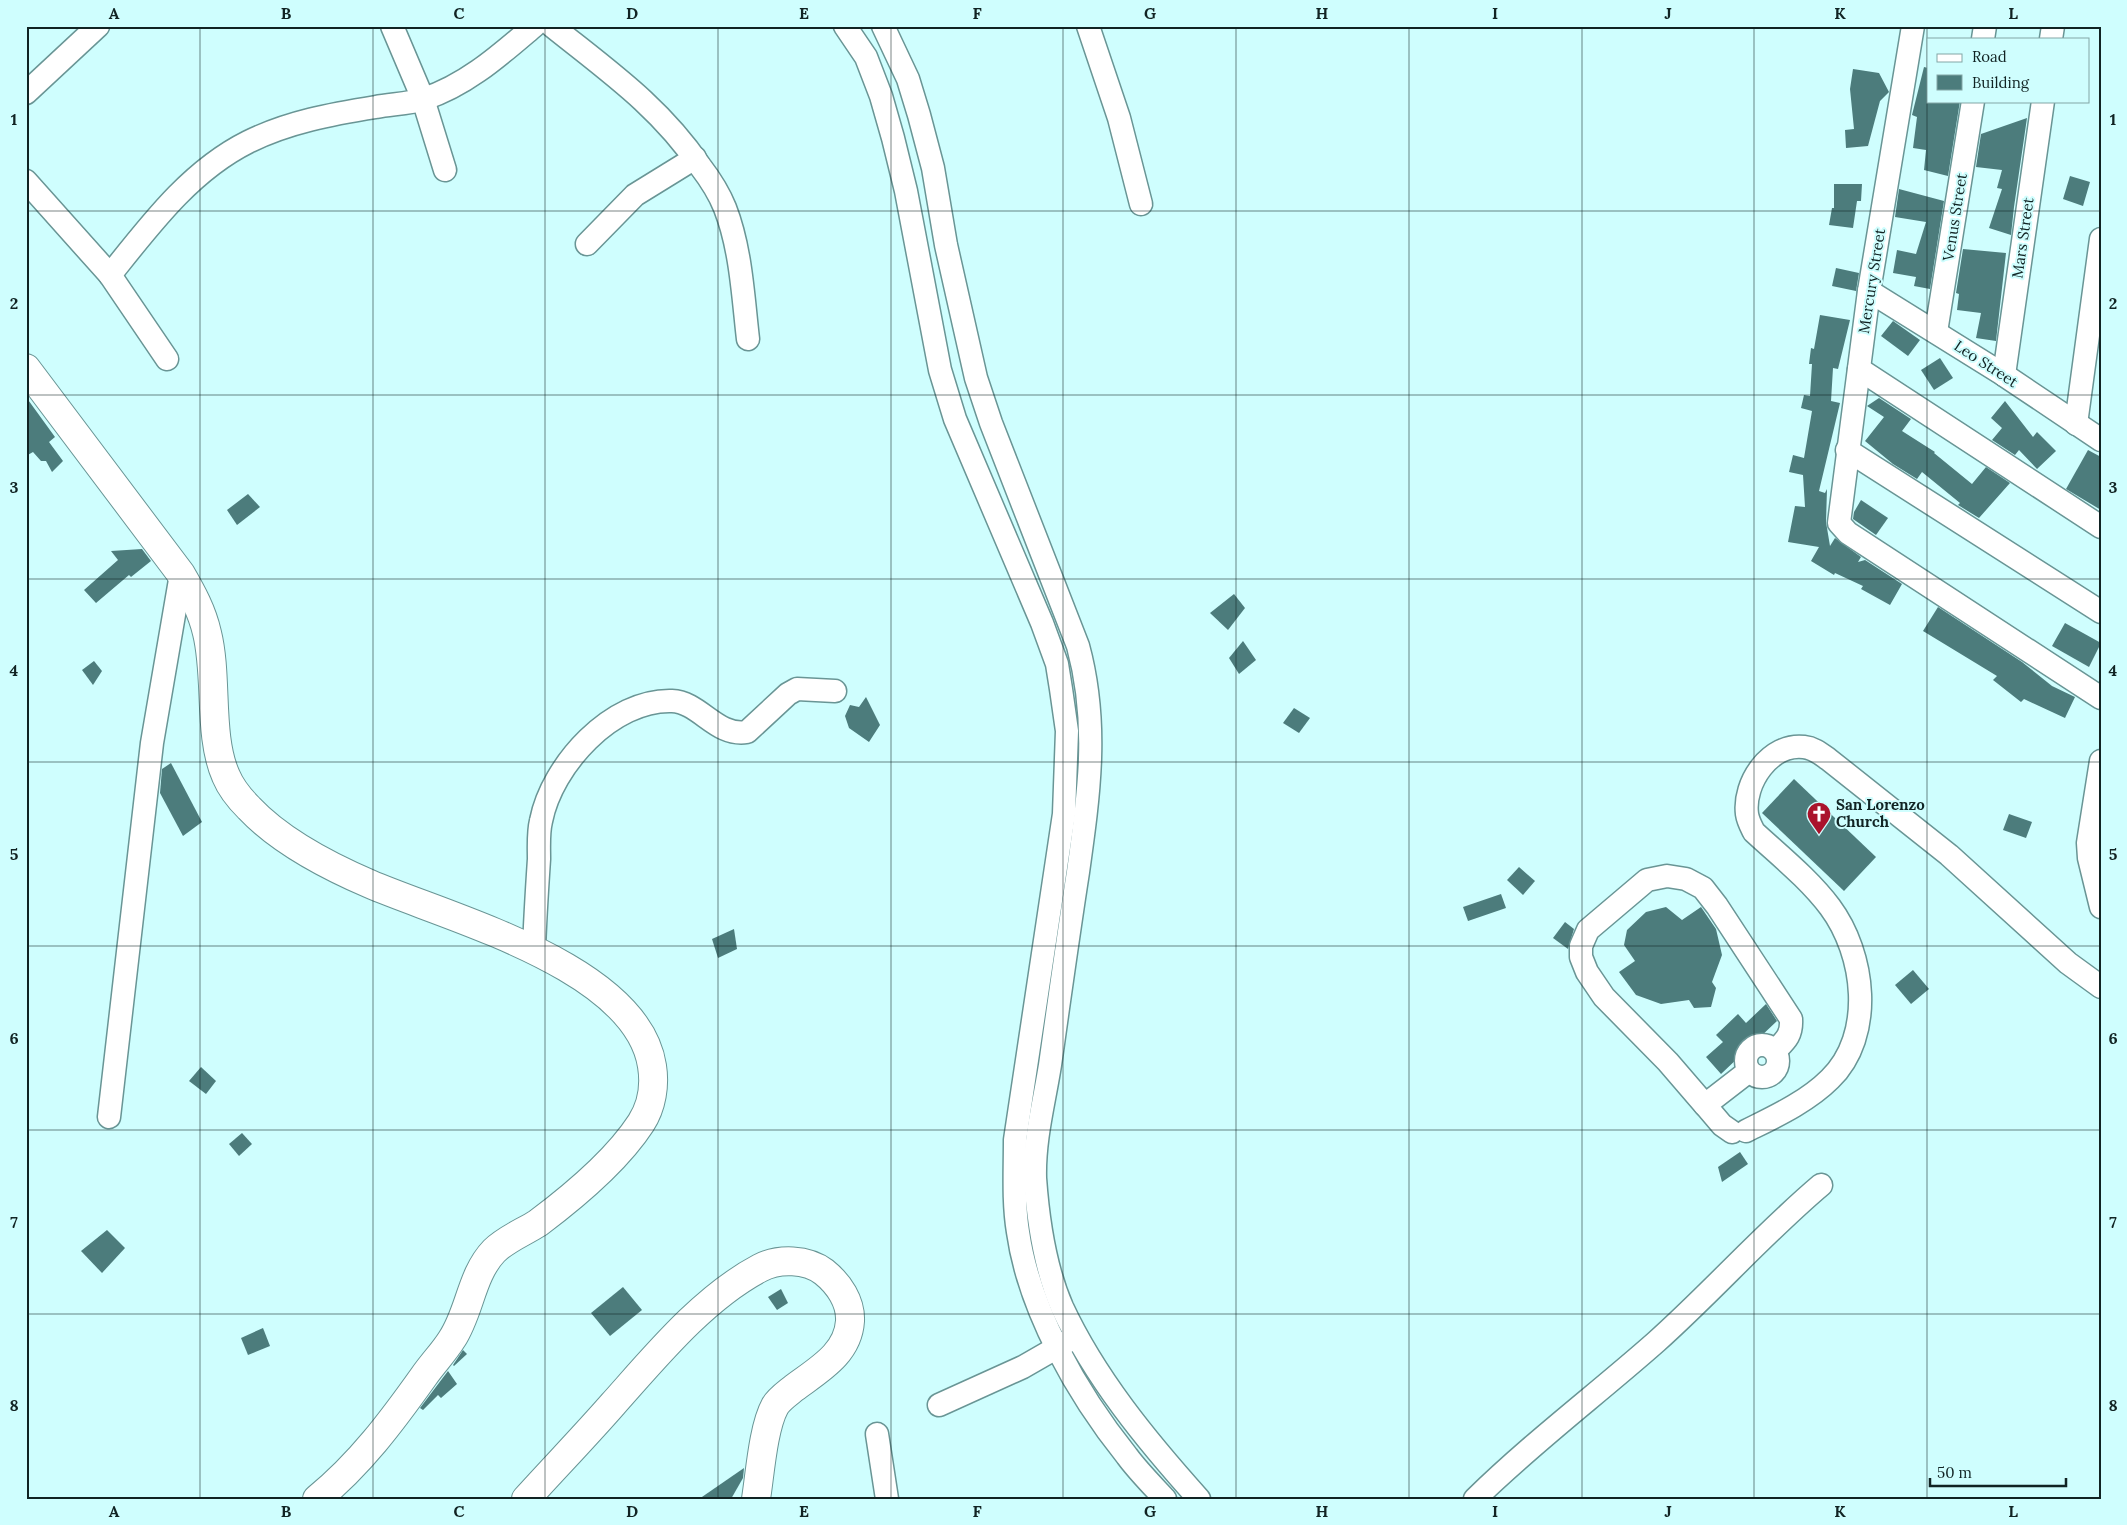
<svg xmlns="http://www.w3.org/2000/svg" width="2127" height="1525" font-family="Lora,serif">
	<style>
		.building { fill: #4c7c7c }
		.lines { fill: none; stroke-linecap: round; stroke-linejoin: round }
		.minor-casing { stroke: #699595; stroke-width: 25 }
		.major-casing { stroke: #699595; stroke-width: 30 }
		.minor { stroke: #fff; stroke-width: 22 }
		.major { stroke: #fff; stroke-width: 28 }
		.grid { fill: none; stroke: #112323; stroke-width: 1; stroke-opacity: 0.55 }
		.labels { text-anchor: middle; stroke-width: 4; stroke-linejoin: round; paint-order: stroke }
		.street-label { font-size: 15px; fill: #112323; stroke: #cffefe }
		.poi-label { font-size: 15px; font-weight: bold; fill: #112323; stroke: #cffefe; text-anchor: start }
		.neatline { fill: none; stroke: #112323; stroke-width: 2 }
		.grid-label { font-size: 16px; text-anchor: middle; font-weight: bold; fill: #112323 }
	</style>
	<rect width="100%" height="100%" fill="#cffefe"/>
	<g class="building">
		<path d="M 1924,67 L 1928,68 L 1928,101 L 1960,101 L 1948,176 L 1924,170 L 1926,150 L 1913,148 L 1917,117 L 1912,115 Z"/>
		<path d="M 1853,69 L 1879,73 L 1889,92 L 1880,101 L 1868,146 L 1846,148 L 1845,130 L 1854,129 L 1850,89 Z"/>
		<path d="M 2027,118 L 2014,207 L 2011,235 L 1989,228 L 2002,189 L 1997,188 L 2002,170 L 1976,167 L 1981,134 Z"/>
		<path d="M 2070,176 L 2090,182 L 2083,206 L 2063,199 Z"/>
		<path d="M 1834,184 L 1862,184 L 1861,201 L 1857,201 L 1853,228 L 1829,225 L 1832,208 L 1834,208 Z"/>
		<path d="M 1899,189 L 1944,201 L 1930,289 L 1914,286 L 1916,277 L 1893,273 L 1897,250 L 1916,254 L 1926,222 L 1895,217 Z"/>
		<path d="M 1963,249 L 2006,253 L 1996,341 L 1976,338 L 1981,313 L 1957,310 L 1959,294 L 1956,293 Z"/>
		<path d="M 1836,268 L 1859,273 L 1856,291 L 1832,286 Z"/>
		<path d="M 1820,315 L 1850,320 L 1838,369 L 1833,368 L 1831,401 L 1840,403 L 1819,491 L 1825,493 L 1827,489 L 1826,522 L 1830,546 L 1835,538 L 1861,557 L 1858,562 L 1865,560 L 1902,584 L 1890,605 L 1861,589 L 1863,586 L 1835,573 L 1834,575 L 1811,561 L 1819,547 L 1788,542 L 1795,506 L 1805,507 L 1803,475 L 1789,472 L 1793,455 L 1804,458 L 1812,411 L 1801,408 L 1804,395 L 1810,396 L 1812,364 L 1809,364 L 1811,348 L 1814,349 Z"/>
		<path d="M 1893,321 L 1920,340 L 1908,356 L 1881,336 Z"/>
		<path d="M 1940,358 L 1953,378 L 1934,390 L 1921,370 Z"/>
		<path d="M 26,397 L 55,437 L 49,442 L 63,461 L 52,472 L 46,461 L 41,461 L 33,452 L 26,456 Z"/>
		<path d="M 1879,398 L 1911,419 L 1902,431 L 1935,452 L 1934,453 L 1972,484 L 1986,467 L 2010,483 L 1979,518 L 1958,505 L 1960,503 L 1922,472 L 1917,479 L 1893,464 L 1865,441 L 1884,417 L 1867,406 Z"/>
		<path d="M 2005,401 L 2033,437 L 2037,432 L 2056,451 L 2037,469 L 2019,450 L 2015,455 L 1992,440 L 2002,428 L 1991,418 Z"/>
		<path d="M 2088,450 L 2101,457 L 2101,510 L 2066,489 Z"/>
		<path d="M 248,494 L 260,507 L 237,525 L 227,510 Z"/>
		<path d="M 1861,500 L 1888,518 L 1876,535 L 1853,519 L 1854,512 Z"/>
		<path d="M 142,549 L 151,561 L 131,577 L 129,575 L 96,603 L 84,590 L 118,560 L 111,551 Z"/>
		<path d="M 1234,594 L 1245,608 L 1228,630 L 1210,613 Z"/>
		<path d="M 1938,607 L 2022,662 L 2052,686 L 2075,697 L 2065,718 L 2024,699 L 2021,702 L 1993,680 L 1997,676 L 1923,631 Z"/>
		<path d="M 2065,623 L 2101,643 L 2089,667 L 2052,646 Z"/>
		<path d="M 1243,641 L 1256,660 L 1239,674 L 1229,658 Z"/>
		<path d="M 94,661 L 102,671 L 93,685 L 82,670 Z"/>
		<path d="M 866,697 L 880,725 L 869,742 L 849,728 L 845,716 L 850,705 L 859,707 Z"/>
		<path d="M 1294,708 L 1310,718 L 1299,733 L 1283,723 Z"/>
		<path d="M 171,763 L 202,822 L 183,836 L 160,793 L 162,769 Z"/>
		<path d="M 1794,779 L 1876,857 L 1844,891 L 1762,813 Z"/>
		<path d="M 2009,814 L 2032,822 L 2026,838 L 2003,830 Z"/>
		<path d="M 1519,867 L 1535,881 L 1523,895 L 1507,880 Z"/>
		<path d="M 1501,894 L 1506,908 L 1468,921 L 1463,907 Z"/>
		<path d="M 1666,907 L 1682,920 L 1701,907 L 1716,929 L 1722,955 L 1712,982 L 1716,988 L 1711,1007 L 1694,1008 L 1689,1000 L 1661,1004 L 1636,995 L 1619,972 L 1635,961 L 1624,945 L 1627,930 L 1646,912 Z"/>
		<path d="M 1565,922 L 1574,929 L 1568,949 L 1553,938 Z"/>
		<path d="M 734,929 L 737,949 L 718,958 L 712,939 Z"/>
		<path d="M 1913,970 L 1929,989 L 1911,1004 L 1895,985 Z"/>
		<path d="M 1766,1004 L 1777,1021 L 1721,1074 L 1706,1057 L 1723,1042 L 1716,1035 L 1738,1014 L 1746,1023 Z"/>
		<path d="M 201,1067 L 216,1081 L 206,1094 L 189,1081 Z"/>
		<path d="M 242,1133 L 252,1144 L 239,1156 L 229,1144 Z"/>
		<path d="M 1740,1152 L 1748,1164 L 1722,1182 L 1718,1167 Z"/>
		<path d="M 107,1230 L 125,1248 L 102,1273 L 81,1251 Z"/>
		<path d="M 623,1287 L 642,1310 L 610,1336 L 591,1313 Z"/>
		<path d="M 781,1289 L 788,1303 L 777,1310 L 768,1297 Z"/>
		<path d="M 263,1328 L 270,1346 L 248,1355 L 241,1338 Z"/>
		<path d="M 463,1350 L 467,1354 L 454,1366 L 453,1365 Z"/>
		<path d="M 448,1371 L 457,1384 L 441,1398 L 438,1395 L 423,1410 L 420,1408 Z"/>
		<path d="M 744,1468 L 743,1478 L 731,1499 L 699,1499 Z"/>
	</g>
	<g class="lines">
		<defs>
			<g id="minor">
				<path d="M 392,26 L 423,99 L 445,170"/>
				<path d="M 552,26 C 608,71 659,106 700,166 C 710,179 719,193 725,208 C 741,249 743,296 748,339"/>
				<path d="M 845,26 L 866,57 L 881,96 L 893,138 L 906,191 L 940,370 L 955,419 L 1042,623 L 1057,664 L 1061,689 L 1067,731 L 1064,814 L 1015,1140 C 1015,1171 1013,1202 1018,1232 C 1029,1310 1078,1395 1127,1456 C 1138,1471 1152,1485 1165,1499"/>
				<path d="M 883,26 L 908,79 L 919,115 L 933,168 L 946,245 L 976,378 L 991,423 L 1078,646 C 1099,723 1089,794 1078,872 C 1068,936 1059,1001 1050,1065 C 1044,1103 1034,1139 1035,1178 C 1038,1220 1045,1268 1062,1307 C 1095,1378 1147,1441 1199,1499"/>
				<path d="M 1088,26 L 1119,118 L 1141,204"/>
				<path d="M 1913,26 L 1869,291 L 1839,523 L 1848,533 L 2101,698"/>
				<path d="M 1983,39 L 1985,26"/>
				<path d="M 2051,39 L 2053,26"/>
				<path d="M 26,93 L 98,26"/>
				<path d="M 26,181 L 110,275 L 167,359"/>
				<path d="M 587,244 L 635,195 L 695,158"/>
				<path d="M 110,275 C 150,225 190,171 248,142 C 288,122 332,114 376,107 C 391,104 409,104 424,99 C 467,85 501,54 534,26"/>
				<path d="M 1869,291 L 2004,375 L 2101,440"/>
				<path d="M 1936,332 L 1973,101"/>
				<path d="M 1859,369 L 2101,527"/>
				<path d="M 2004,375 L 2043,101"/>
				<path d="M 2076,424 L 2101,239"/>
				<path d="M 1847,450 L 2101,612"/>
				<path d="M 2101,761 L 2088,843 L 2089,858 L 2101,907"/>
				<path d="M 534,950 C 535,920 537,889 539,859 C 539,847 538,833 541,821 C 552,765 612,699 672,701 C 700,702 716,737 747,732 L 788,694 L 797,689 L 835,691"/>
				<circle cx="1762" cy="1061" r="16"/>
				<path d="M 1749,1071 L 1705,1105 L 1668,1062 L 1604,997 L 1587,972 L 1581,957 L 1581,946 L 1588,930 L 1647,880 L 1667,876 L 1686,879 L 1703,888 L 1717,906 L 1791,1019 C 1792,1035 1786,1040 1775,1051"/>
				<path d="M 1705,1105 L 1722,1125 L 1732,1132"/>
				<path d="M 109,1117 L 152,743 L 181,574"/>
				<path d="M 1746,1131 C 1774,1117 1807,1102 1830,1079 C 1875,1035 1865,954 1830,907 C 1809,879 1780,856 1754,832 C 1751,826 1748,821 1747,814 C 1743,783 1770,743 1804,747 C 1814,748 1821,754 1828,759 L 1949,855 L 2068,963 L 2101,987"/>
				<path d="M 939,1405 L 1023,1367 L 1070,1340"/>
				<path d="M 877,1434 L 887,1499"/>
				<path d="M 1475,1499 C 1532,1443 1596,1395 1656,1342 C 1713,1291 1763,1234 1821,1185"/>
			</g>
			<g id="major">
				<path d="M 26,368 L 181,574 C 192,593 202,611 207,633 C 218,677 208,736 226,776 C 231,788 240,799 249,808 C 281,842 328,866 370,884 C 449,918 637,967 652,1066 C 655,1085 652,1106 641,1123 C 617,1160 574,1196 538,1223 C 524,1232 506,1239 494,1251 C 471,1275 470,1312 452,1339 C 444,1352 433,1363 424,1376 C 392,1421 360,1464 317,1499"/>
				<path d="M 526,1499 C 555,1467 585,1436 613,1404 C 655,1357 703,1298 760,1268 C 779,1258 807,1259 824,1272 C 839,1284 851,1302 850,1321 C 848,1354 818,1370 794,1388 C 788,1393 779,1399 775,1406 C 763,1428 760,1474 756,1499"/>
			</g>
		</defs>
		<use href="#minor" class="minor-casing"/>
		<use href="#major" class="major-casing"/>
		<use href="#minor" class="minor"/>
		<use href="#major" class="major"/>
	</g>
	<path class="grid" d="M 200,26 L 200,1499M 373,26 L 373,1499M 545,26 L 545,1499M 718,26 L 718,1499M 891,26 L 891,1499M 1063,26 L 1063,1499M 1236,26 L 1236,1499M 1409,26 L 1409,1499M 1582,26 L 1582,1499M 1754,26 L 1754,1499M 1927,26 L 1927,1499M 26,211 L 2101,211M 26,395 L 2101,395M 26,579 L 2101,579M 26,762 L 2101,762M 26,946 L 2101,946M 26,1130 L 2101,1130M 26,1314 L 2101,1314"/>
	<defs>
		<symbol id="church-pin" viewBox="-11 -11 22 30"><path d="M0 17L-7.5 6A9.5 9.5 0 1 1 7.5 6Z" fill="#aa132c" stroke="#cffefe"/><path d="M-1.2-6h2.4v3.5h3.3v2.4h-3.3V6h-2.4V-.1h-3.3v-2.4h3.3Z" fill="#fff"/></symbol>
	</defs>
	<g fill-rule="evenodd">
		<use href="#church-pin" x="1805" y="800" width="28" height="38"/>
	</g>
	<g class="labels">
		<g class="street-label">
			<text transform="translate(1955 217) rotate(-81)" y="5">Venus Street</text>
			<text transform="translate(2023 238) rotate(-82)" y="5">Mars Street</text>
			<text transform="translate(1872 281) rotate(-81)" y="5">Mercury Street</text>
			<text transform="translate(1986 364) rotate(33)" y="5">Leo Street</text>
		</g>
		<g class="poi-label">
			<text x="1836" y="810">San Lorenzo<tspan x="1836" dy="17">Church</tspan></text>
		</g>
	</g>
	<rect width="2127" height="1525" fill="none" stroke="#cffefe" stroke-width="55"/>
	<rect x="1927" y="38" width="162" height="65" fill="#cffefe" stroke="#83a6a6"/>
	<rect x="1937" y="54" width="25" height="8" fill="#ffffff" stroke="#83a6a6"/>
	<text x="1972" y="62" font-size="15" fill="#112323">Road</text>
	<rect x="1937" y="75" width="25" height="15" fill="#4c7c7c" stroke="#83a6a6"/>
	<text x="1972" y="88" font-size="15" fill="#112323">Building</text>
	<path d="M1930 1478v8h136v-8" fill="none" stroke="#112323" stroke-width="2.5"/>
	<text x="1937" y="1478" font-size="15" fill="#112323" stroke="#cffefe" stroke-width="4" paint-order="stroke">50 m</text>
	<rect x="28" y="28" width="2072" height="1470" class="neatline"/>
	<g class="grid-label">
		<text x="114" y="19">A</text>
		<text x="286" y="19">B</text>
		<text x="459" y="19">C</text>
		<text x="632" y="19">D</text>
		<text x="804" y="19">E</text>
		<text x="977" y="19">F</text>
		<text x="1150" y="19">G</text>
		<text x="1322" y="19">H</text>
		<text x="1495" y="19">I</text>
		<text x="1668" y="19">J</text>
		<text x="1840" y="19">K</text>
		<text x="2013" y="19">L</text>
		<text x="14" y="125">1</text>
		<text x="2113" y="125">1</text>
		<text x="14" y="309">2</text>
		<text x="2113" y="309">2</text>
		<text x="14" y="493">3</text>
		<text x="2113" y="493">3</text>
		<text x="14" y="676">4</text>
		<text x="2113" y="676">4</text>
		<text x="14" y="860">5</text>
		<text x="2113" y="860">5</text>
		<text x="14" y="1044">6</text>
		<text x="2113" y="1044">6</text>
		<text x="14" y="1228">7</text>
		<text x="2113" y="1228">7</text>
		<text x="14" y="1411">8</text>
		<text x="2113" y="1411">8</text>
		<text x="114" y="1517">A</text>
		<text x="286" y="1517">B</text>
		<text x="459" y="1517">C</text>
		<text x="632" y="1517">D</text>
		<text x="804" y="1517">E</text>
		<text x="977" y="1517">F</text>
		<text x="1150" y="1517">G</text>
		<text x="1322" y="1517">H</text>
		<text x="1495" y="1517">I</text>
		<text x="1668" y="1517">J</text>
		<text x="1840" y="1517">K</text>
		<text x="2013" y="1517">L</text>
	</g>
</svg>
